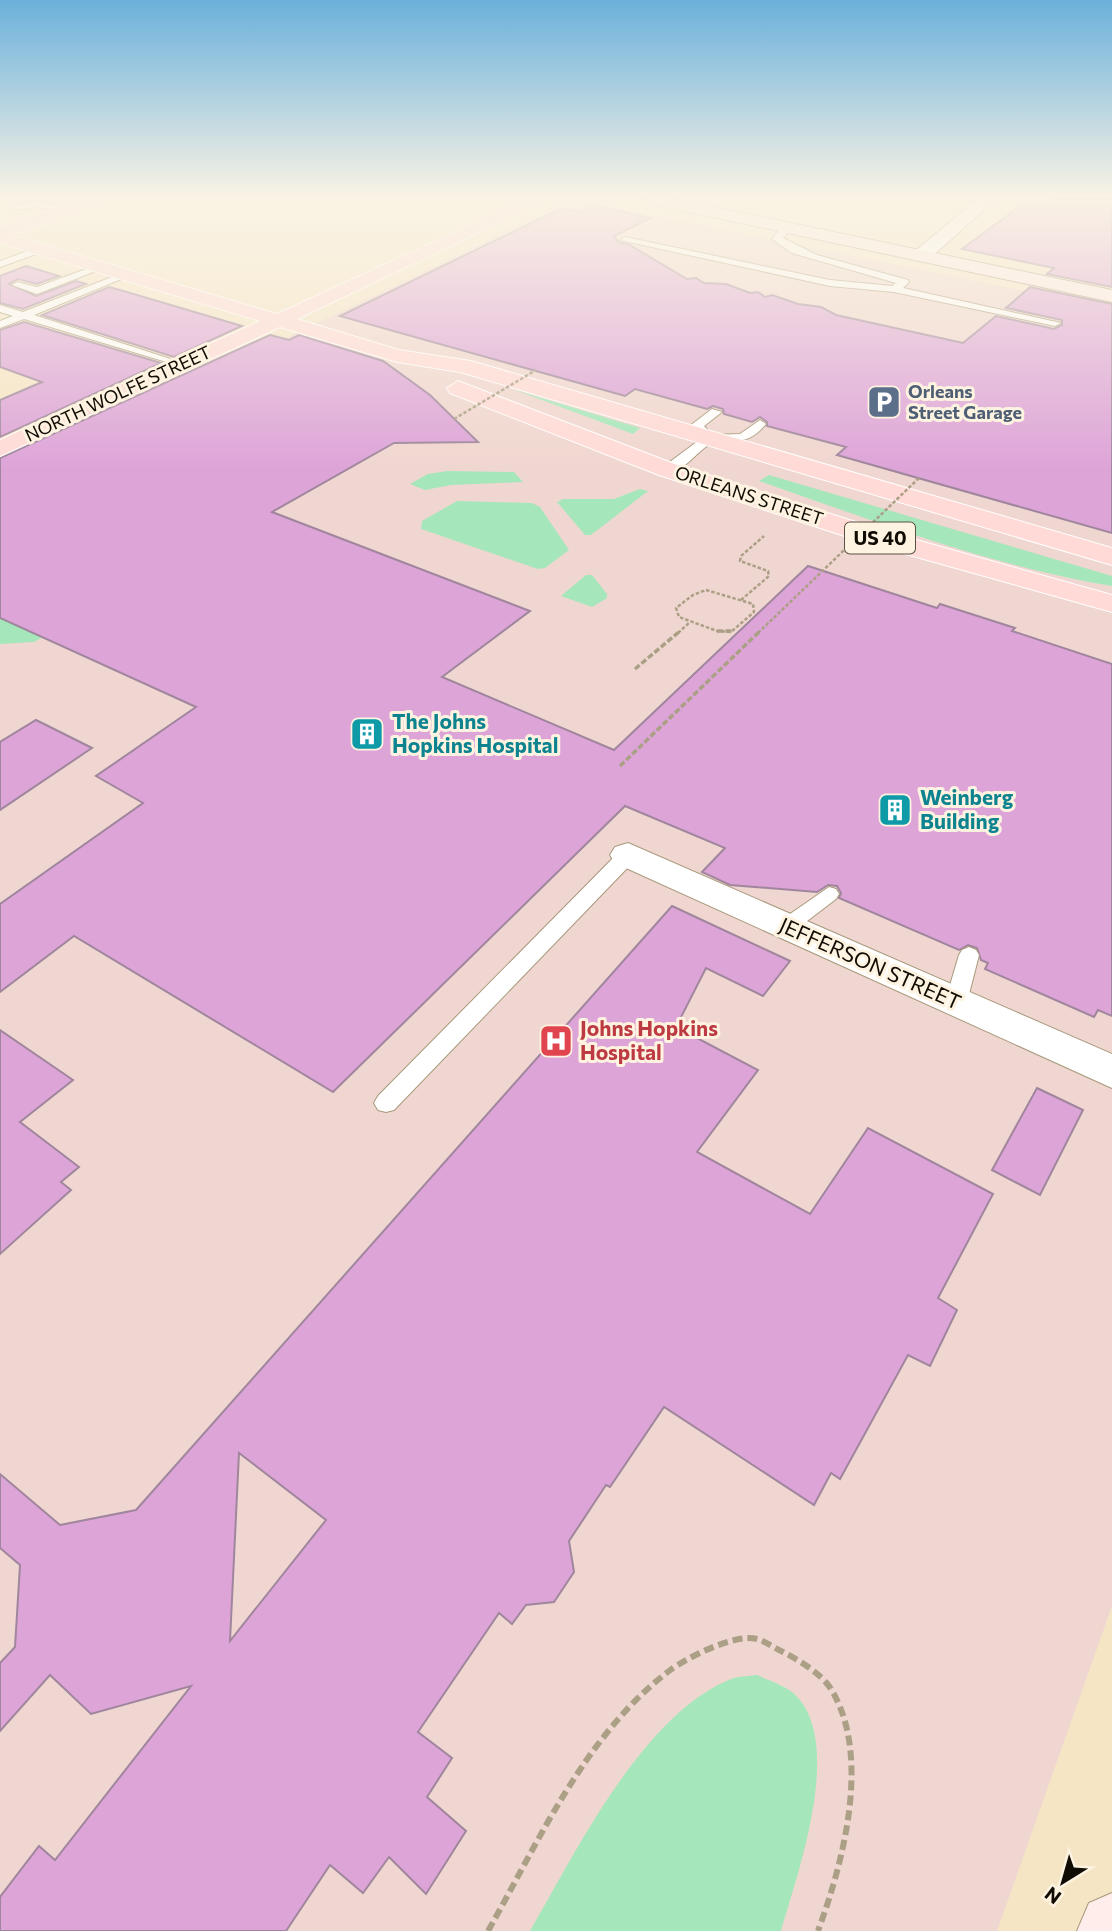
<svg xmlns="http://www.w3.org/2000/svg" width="1112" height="1931" font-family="Commissioner,sans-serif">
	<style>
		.medical { fill: #f0d6d0 }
		.green { fill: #a5e7bb }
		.building { fill: #dda4d8; stroke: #a0869d; stroke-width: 2; fill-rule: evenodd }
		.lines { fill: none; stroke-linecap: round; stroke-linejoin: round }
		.service-casing { stroke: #a8997b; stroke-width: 2 }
		.minor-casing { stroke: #a8997b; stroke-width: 2 }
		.secondary-casing { stroke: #a8997b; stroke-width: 2 }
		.primary-casing { stroke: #fff; stroke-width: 2 }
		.path-far2 { stroke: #ab9f86; stroke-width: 2.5; stroke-dasharray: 3.5 2; stroke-linecap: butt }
		.path-far1 { stroke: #ab9f86; stroke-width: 3.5; stroke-dasharray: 6 2.5; stroke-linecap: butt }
		.path { stroke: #ab9f86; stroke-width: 6; stroke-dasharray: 10 5; stroke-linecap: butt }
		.service { fill: #fff; fill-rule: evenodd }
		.minor { fill: #fff; fill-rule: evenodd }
		.secondary { fill: #ffedeb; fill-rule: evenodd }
		.primary { fill: #ffdad7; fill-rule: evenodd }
		.path-bridge-far1 { stroke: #ab9f86; stroke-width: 2.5; stroke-dasharray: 3.5 2; stroke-linecap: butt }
		.path-bridge { stroke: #ab9f86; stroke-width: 3.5; stroke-dasharray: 6 2.5; stroke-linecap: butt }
		.labels { text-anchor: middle; stroke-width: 6; stroke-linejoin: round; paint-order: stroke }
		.far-service-label { font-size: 18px; font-weight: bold; fill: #4e5e75; stroke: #fdf3e0; text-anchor: start }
		.far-street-label { font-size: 18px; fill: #110c03; stroke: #fdf3e0 }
		.shield { fill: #fdf3e0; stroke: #585145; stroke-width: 2 }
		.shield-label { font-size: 19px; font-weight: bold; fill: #110c03 }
		.culture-label { font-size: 21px; font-weight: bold; fill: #0d838f; stroke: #fdf3e0; text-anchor: start }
		.street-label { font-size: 21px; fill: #110c03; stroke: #fdf3e0 }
		.health-label { font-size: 21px; font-weight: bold; fill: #be3a42; stroke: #fdf3e0; text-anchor: start }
	</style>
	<rect width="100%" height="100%" fill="#f5e5c5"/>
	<path class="medical" d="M 574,199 L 1112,309 L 1112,1606 L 997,1931 L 0,1931 L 0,476 Z"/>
	<g class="green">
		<path d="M 512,389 L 640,428 L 633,434 Z"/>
		<path d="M 447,471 L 514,472 L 523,482 L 451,485 L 425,490 L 410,484 L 428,474 Z"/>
		<path d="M 769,475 L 1112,576 L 1112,586 C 991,566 874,521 759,481 Z"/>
		<path d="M 640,489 L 648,491 L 591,535 L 585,535 L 557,502 L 563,499 L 614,499 Z"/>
		<path d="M 457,501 L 532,503 L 540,507 L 569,550 L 545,568 L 538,569 L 421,529 L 422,521 Z"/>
		<path d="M 586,575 L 592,575 L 607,594 L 607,598 L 592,607 L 561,596 Z"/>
		<path d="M 0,610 L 43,637 L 34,642 L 0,644 Z"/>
		<path d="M 757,1675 C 768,1680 783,1685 792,1692 C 847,1738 797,1874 781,1931 L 530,1931 C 576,1852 642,1715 731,1679 C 739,1676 749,1676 757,1675 Z"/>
	</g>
	<g class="building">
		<path d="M 1053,199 L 1112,199 L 1112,287 L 1047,274 L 1054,268 L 962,249 L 1027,201 L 1045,204 Z"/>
		<path d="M 593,205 L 650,218 L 614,236 L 619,243 L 628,244 L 687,279 L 696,278 L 704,283 L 726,284 L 750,293 L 758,292 L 765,297 L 772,295 L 798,304 L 821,307 L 836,315 L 963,343 L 996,316 L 1054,329 L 1062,325 L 1062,320 L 1006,308 L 1030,287 L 1112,304 L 1112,533 L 837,455 L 846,447 L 767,426 L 767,422 L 760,417 L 752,422 L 724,414 L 723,409 L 713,406 L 707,409 L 635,389 L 625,396 L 340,316 L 562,208 L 580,212 Z"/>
		<path d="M 26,266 L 59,276 L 37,284 L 18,279 L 9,284 L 36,296 L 76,281 L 86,284 L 23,309 L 0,303 L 0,276 Z"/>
		<path d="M 109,287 L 120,290 L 242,326 L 174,357 L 42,315 Z"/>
		<path d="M 24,322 L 161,363 L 0,437 L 0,400 L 42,382 L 0,367 L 0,330 Z"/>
		<path d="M 270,335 L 289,340 L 299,335 L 383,361 L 430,395 L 478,442 L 394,443 L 272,512 L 530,611 L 442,677 L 614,750 L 808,566 L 937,608 L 940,604 L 1015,628 L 1012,631 L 1112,664 L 1112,1016 L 1098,1010 L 1094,1017 L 985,969 L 988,963 L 981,960 L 977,948 L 968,945 L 959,950 L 839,898 L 841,893 L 837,886 L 828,885 L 817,892 L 730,885 L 702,872 L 725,848 L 625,806 L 333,1092 L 74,936 L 0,992 L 0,904 L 143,803 L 96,776 L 196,707 L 0,618 L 0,458 Z"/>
		<path d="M 36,720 L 92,748 L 0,810 L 0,742 Z"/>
		<path d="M 672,906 L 790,961 L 763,996 L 706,968 L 676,1027 L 758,1070 L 697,1152 L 810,1214 L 868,1128 L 993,1194 L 938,1298 L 957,1310 L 930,1366 L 908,1355 L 840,1479 L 831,1473 L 814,1505 L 664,1407 L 610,1487 L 606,1485 L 569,1541 L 574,1572 L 554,1602 L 526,1605 L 512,1624 L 499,1613 L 418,1732 L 452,1758 L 427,1797 L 466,1831 L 426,1894 L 389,1857 L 363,1893 L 330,1865 L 286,1931 L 0,1931 L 0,1897 L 39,1846 L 55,1860 L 191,1686 L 91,1714 L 50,1675 L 0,1731 L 0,1663 L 15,1647 L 20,1565 L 0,1548 L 0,1474 L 60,1525 L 136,1510 ZM 239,1453 L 326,1520 L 230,1641 Z"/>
		<path d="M 0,1030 L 73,1080 L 20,1122 L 79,1167 L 61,1182 L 71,1190 L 0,1254 Z"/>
		<path d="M 1037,1088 L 1083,1110 L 1040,1195 L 992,1170 Z"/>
	</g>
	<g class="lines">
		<defs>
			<g id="service">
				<path d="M 38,201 L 66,208 L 68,210 L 63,213 L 38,207 L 13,210 L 8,207 Z"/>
				<path d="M 784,225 L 792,227 L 783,238 L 817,255 L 908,280 L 909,282 L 903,288 L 1061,323 L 1055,326 L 894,292 L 830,286 L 620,240 L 625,237 L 830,280 L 892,286 L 896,283 L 792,253 L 772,239 Z"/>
				<path d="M 41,246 L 45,251 L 0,267 L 0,261 Z"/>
				<path d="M 97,265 L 106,267 L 37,294 L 12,285 L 17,282 L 37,287 Z"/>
				<path d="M 122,273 L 131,275 L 34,315 L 183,363 L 183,367 L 24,319 L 0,328 L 0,321 L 13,316 L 0,312 L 0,305 L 23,312 Z"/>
				<path d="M 712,409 L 722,412 L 704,426 L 712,435 L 740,434 L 760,420 L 766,424 C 742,452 733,433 710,444 C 696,452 681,476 663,473 L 663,467 L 702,438 L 691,425 Z"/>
				<path d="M 628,849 L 635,850 L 638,855 L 635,860 L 394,1110 L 386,1112 L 378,1110 L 374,1103 L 378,1096 L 621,850 Z"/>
				<path d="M 829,887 L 836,889 L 839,894 L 836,899 L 794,931 L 780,931 L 777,926 L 780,921 Z"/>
				<path d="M 969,947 L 976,950 L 979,955 L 967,1002 L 964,1008 L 948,1008 L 945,1002 L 959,955 L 962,950 Z"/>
			</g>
			<g id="minor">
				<path d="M 978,199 L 996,199 L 928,260 L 914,260 L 912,256 L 914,252 Z"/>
				<path d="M 628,843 L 1112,1054 L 1112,1088 L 615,863 L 610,855 L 615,847 Z"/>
			</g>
			<g id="secondary">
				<path d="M 643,199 L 675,199 L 1112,290 L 1112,302 L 651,204 Z"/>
				<path d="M 1112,1893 L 1112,1931 L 1077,1931 L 1089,1903 Z"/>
			</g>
			<g id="primary">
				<path d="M 80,199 L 104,199 L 102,203 L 12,235 L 277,314 L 527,199 L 549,199 L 297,319 L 399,350 L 471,361 L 1112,548 L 1112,565 L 460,372 L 397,362 L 280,327 L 0,456 L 0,440 L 260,321 L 0,243 L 0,227 Z"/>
				<path d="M 458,381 L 677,465 L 881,530 L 1112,595 L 1112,612 L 863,542 L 659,475 L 450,393 L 447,388 Z"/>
			</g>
		</defs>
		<use href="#service" class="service-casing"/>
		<use href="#minor" class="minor-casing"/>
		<use href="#secondary" class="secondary-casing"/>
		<use href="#primary" class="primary-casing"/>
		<g class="path-far2">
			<path d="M 706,590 L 753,604 L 754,612 L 731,632 L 717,631 L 679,617 L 676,608 L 693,595 Z"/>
			<path d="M 741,600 L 769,576 L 768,571 L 740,561 L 741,556 L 764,536"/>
			<path d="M 678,633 L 690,622"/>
		</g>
		<g class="path-far1">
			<path d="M 717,631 L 732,631"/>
			<path d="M 635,669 L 680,631"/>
		</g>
		<path class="path" d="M 488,1931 C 539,1841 585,1735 669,1671 C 686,1658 735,1633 757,1639 C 765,1641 773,1647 781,1651 C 797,1659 821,1673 831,1689 C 872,1756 843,1863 818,1931"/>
		<use href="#service" class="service"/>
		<use href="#minor" class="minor"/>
		<use href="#secondary" class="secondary"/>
		<use href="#primary" class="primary"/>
		<g class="path-bridge-far1">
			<path d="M 454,419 L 536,370"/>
			<path d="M 758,633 L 919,478"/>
		</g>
		<path class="path-bridge" d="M 620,766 L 760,631"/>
	</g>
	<linearGradient id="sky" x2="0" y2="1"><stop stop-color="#6bb1db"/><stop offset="0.42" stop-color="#faf3e5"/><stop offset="1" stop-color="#faf3e5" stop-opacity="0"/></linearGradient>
	<rect width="1112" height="469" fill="url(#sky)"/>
	<defs>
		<symbol id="parking-square" viewBox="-11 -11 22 22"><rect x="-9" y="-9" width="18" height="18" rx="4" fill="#5c6f8a" stroke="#fdf3e0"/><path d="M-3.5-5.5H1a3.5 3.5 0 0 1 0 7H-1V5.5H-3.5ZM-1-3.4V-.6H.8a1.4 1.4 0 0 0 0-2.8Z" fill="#fff"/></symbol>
		<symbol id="building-square" viewBox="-11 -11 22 22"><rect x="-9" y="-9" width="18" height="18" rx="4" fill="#0f9aa8" stroke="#fdf3e0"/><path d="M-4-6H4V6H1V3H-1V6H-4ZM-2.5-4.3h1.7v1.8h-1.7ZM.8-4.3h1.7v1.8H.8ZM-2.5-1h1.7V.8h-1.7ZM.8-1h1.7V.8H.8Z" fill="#fff"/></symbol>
		<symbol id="hospital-square" viewBox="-11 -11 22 22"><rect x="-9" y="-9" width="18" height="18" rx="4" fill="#e0444e" stroke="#fdf3e0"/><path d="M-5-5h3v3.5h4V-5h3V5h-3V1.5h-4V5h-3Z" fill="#fff"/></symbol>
	</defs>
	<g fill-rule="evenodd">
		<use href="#parking-square" x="865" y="383" width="38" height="38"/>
		<use href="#building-square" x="348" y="715" width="38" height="38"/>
		<use href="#building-square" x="876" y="791" width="38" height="38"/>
		<use href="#hospital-square" x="537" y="1022" width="38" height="38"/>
	</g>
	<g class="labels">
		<g class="far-service-label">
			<text x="908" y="398">Orleans<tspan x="908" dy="21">Street Garage</tspan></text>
		</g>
		<g class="far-street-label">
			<text transform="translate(118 394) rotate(-25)" y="6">NORTH WOLFE STREET</text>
			<text transform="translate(749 496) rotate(18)" y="6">ORLEANS STREET</text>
		</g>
		<rect class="shield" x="845" y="522.5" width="70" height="31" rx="5"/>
		<g class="shield-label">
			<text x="880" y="545">US 40</text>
		</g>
		<g class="culture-label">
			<text x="392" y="729">The Johns<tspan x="392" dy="24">Hopkins Hospital</tspan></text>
			<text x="920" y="805">Weinberg<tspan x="920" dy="24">Building</tspan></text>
		</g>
		<g class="street-label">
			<text transform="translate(870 964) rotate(24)" y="7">JEFFERSON STREET</text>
		</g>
		<g class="health-label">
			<text x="580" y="1036">Johns Hopkins<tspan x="580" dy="24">Hospital</tspan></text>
		</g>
	</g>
	<g transform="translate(1063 1882) rotate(217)" stroke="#fdf3e0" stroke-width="5" paint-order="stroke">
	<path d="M0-5L12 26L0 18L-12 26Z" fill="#110c03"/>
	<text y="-10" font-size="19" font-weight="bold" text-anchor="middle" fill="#110c03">N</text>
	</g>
</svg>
